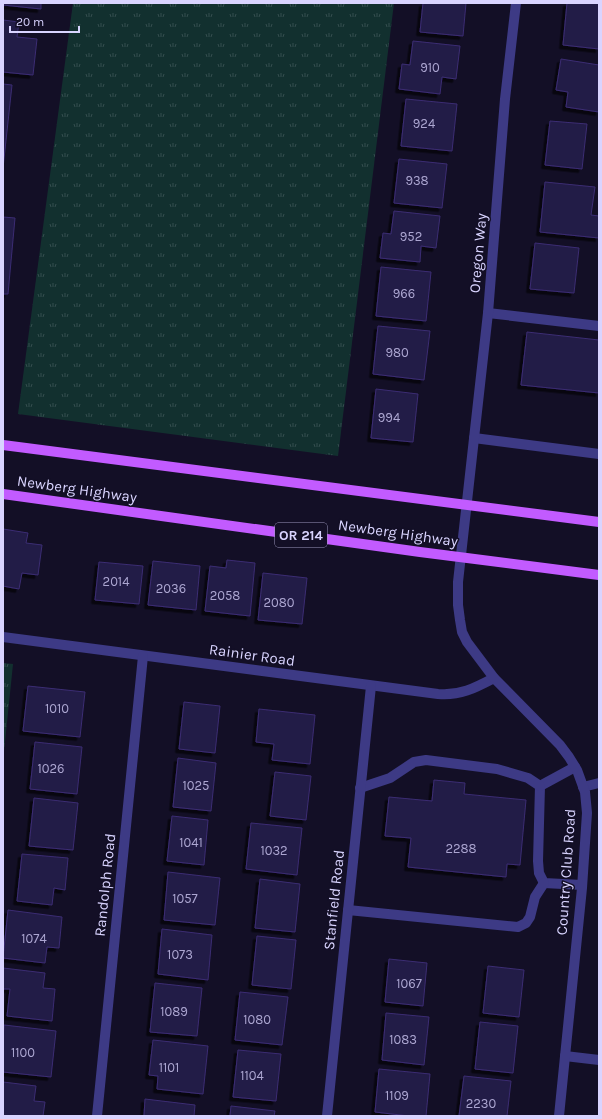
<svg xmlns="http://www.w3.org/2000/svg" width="602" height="1119" font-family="Karla,sans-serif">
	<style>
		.grass { fill: url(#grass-tufts) }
		.building { fill: #241b47; stroke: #3b2d73; filter: url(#shadow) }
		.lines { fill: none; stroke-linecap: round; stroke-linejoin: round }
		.service { stroke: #3d3a85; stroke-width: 10 }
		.minor { stroke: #3d3a85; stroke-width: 10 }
		.tertiary { stroke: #3d3a85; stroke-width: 10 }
		.primary { stroke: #c25bff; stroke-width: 10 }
		.labels { text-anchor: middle; stroke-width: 3; stroke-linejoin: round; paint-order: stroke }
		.number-label { font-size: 13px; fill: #aca6d1 }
		.shield { fill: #130f26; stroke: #9e99be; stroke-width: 1 }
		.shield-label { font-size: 14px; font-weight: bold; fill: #d9d4ff }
		.street-label { font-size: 15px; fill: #d9d4ff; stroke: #130f26 }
	</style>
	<defs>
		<pattern id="grass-tufts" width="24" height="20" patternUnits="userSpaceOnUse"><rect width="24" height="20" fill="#12302f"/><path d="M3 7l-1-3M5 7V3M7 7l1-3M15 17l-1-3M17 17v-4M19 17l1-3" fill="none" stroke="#344d4e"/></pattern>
		<filter id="shadow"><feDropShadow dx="-3.5" dy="3.5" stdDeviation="0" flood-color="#0009"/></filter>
	</defs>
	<rect width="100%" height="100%" fill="#130f26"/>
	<g class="grass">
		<path d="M 73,3 L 394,3 L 338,456 L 18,414 Z"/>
		<path d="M 3,663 L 13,664 L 3,761 Z"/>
	</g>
	<g class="building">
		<path d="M 3,3 L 41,3 L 41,9 L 3,5 Z"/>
		<path d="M 423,3 L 466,3 L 463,36 L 420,32 Z"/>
		<path d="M 567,3 L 599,3 L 599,49 L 563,45 Z"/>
		<path d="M 3,20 L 19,22 L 17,37 L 37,39 L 33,75 L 3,72 Z"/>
		<path d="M 413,41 L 460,46 L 456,79 L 442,77 L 440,94 L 399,89 L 402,64 L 410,65 Z"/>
		<path d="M 561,59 L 599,65 L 599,112 L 566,107 L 568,92 L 556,90 Z"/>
		<path d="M 3,84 L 12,85 L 3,168 Z"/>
		<path d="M 406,99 L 457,104 L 452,151 L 401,146 Z"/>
		<path d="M 550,121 L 587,124 L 582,169 L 545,165 Z"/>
		<path d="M 399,159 L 447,164 L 442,208 L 394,203 Z"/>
		<path d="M 545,182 L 595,187 L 591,215 L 599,216 L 599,238 L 540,232 Z"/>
		<path d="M 394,211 L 440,216 L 436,248 L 421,246 L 420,262 L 380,258 L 383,233 L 391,234 Z"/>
		<path d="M 3,217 L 15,218 L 8,294 L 3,294 Z"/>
		<path d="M 535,243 L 579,248 L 574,293 L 530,289 Z"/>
		<path d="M 381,267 L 431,272 L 426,321 L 376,316 Z"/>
		<path d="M 378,326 L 430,331 L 424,380 L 373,374 Z"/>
		<path d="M 527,332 L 599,340 L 599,393 L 521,385 Z"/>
		<path d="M 376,389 L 418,394 L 413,442 L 371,438 Z"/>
		<path d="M 3,529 L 28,533 L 26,543 L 42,545 L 38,575 L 22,573 L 19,589 L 3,586 Z"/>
		<path d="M 227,560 L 255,563 L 250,616 L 205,611 L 210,566 L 226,568 Z"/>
		<path d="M 153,561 L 200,566 L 196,610 L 148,605 Z"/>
		<path d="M 99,562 L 143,566 L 139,604 L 95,600 Z"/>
		<path d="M 263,573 L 307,578 L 302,624 L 258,620 Z"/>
		<path d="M 28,686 L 85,692 L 80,737 L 23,731 Z"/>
		<path d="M 184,702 L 220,706 L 215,753 L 179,749 Z"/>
		<path d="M 259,709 L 315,715 L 310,764 L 272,760 L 274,744 L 256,742 Z"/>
		<path d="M 35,742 L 82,747 L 77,794 L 30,789 Z"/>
		<path d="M 178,758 L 216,763 L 211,811 L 173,807 Z"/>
		<path d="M 275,772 L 311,776 L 306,820 L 270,816 Z"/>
		<path d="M 434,780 L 465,783 L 464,794 L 526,800 L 520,865 L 507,864 L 506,877 L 408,867 L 411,838 L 385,836 L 389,797 L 432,801 Z"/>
		<path d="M 34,798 L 78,803 L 73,850 L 29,846 Z"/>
		<path d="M 172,816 L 208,820 L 204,865 L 167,861 Z"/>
		<path d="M 251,823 L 302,828 L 297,875 L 246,869 Z"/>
		<path d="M 22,854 L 68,858 L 65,890 L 54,888 L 52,905 L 17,901 Z"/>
		<path d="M 168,872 L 220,878 L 215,925 L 164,920 Z"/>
		<path d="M 260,879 L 300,884 L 295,932 L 255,928 Z"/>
		<path d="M 8,910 L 62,917 L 59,948 L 47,947 L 45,963 L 3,958 Z"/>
		<path d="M 162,929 L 212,935 L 208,980 L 158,974 Z"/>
		<path d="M 257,936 L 296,940 L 291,989 L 252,985 Z"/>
		<path d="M 389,959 L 427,963 L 423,1006 L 385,1002 Z"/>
		<path d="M 488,966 L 524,970 L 519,1017 L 483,1013 Z"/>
		<path d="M 3,968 L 45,973 L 43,988 L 55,989 L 52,1021 L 7,1016 L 10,989 L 3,989 Z"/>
		<path d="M 155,983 L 202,988 L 197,1036 L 150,1032 Z"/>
		<path d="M 240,992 L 288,997 L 282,1045 L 235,1040 Z"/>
		<path d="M 386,1013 L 429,1017 L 424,1065 L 382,1060 Z"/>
		<path d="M 480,1022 L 518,1026 L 513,1073 L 475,1069 Z"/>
		<path d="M 4,1025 L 56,1031 L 51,1077 L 3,1072 L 3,1039 Z"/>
		<path d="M 153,1040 L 208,1046 L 203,1094 L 157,1089 L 158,1076 L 149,1075 Z"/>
		<path d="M 238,1050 L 281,1054 L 276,1101 L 233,1097 Z"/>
		<path d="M 379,1069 L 430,1074 L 426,1116 L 409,1116 L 375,1112 Z"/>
		<path d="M 464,1076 L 511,1081 L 507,1116 L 459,1116 Z"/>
		<path d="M 3,1082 L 36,1086 L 34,1101 L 45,1102 L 43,1116 L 3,1116 Z"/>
		<path d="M 145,1099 L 195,1105 L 194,1116 L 144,1116 Z"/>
		<path d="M 231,1106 L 275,1111 L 274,1116 L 230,1116 Z"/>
	</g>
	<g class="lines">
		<g class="service">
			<path d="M 488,313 L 599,326"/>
			<path d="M 474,438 L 599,454"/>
			<path d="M 575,767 L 540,786 L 538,861 L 539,873 L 544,883 L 582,885"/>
			<path d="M 583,787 L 599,783"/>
			<path d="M 360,788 L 390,778 L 414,762 L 426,760 L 497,769 L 528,778 L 540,786"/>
			<path d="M 348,910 L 518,927 L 526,923 L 530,917 L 535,897 L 544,883"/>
			<path d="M 565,1056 L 599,1060"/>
		</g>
		<g class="minor">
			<path d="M 3,637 L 438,694 C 460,696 475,688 494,678"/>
			<path d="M 97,1116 L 143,656"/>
			<path d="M 327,1116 L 371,686"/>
		</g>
		<path class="tertiary" d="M 516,3 L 505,99 L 488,313 L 458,582 L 458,605 L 460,620 L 462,632 L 467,642 L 494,678 L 560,745 L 569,757 L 577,770 L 585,792 L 587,813 L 582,888 L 559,1116"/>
		<g class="primary">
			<path d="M 3,445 L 599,522"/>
			<path d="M 3,494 L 420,552 L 599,575"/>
		</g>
	</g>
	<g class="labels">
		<g class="number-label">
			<text x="430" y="72">910</text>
			<text x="424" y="128">924</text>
			<text x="417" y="185">938</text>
			<text x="411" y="241">952</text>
			<text x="404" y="298">966</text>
			<text x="397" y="357">980</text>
			<text x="389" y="422">994</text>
			<text x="116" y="586">2014</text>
			<text x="171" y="593">2036</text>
			<text x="225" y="600">2058</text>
			<text x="279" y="607">2080</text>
			<text x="57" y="713">1010</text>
			<text x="51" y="773">1026</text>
			<text x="196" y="790">1025</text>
			<text x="191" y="847">1041</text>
			<text x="461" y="853">2288</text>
			<text x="274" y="855">1032</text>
			<text x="185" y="903">1057</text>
			<text x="34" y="943">1074</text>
			<text x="180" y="959">1073</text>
			<text x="409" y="988">1067</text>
			<text x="174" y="1016">1089</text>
			<text x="257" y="1024">1080</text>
			<text x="403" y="1044">1083</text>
			<text x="23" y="1057">1100</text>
			<text x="169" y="1072">1101</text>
			<text x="252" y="1080">1104</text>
			<text x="397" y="1100">1109</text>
			<text x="481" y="1108">2230</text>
		</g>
		<rect class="shield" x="275" y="523" width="52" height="24" rx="3"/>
		<g class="shield-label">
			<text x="301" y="540">OR 214</text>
		</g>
		<g class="street-label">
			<text transform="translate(478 253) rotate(-85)" y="5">Oregon Way</text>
			<text transform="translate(77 489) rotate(8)" y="5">Newberg Highway</text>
			<text transform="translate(398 533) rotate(8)" y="5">Newberg Highway</text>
			<text transform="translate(252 655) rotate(8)" y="5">Rainier Road</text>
			<text transform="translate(566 872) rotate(-86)" y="5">Country Club Road</text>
			<text transform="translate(105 885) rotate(-84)" y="5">Randolph Road</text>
			<text transform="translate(334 900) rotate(-84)" y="5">Stanfield Road</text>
		</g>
	</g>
	<rect width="602" height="1119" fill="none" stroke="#d9d4ff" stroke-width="8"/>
	<path d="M10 26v6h69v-6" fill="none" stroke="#d9d4ff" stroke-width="2"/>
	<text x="16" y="26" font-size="12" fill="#d9d4ff" stroke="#130f26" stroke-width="3" paint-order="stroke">20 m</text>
</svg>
